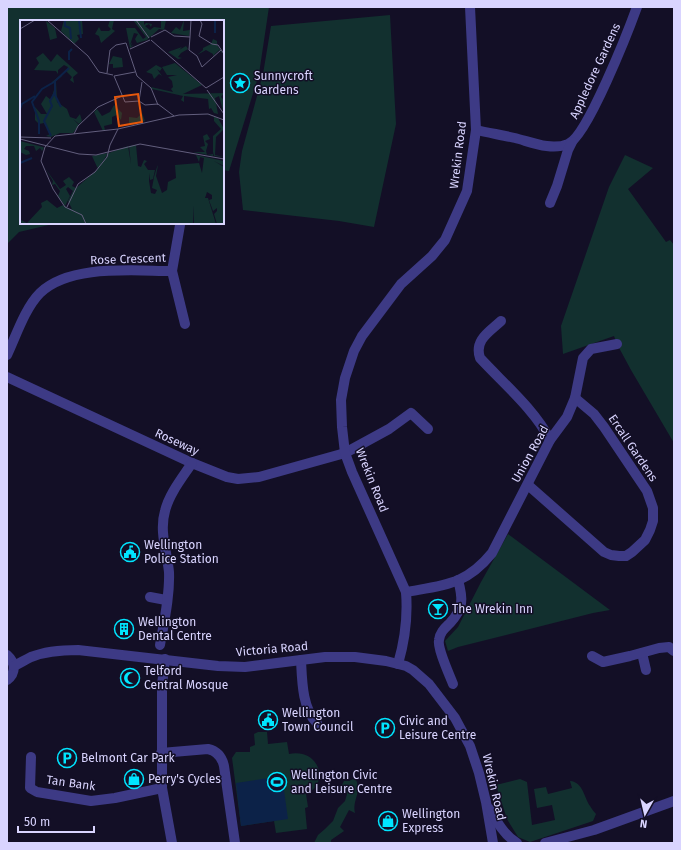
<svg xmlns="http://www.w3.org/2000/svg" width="681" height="850" font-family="'Fira Sans',sans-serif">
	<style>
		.green { fill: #12302f }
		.water { fill: #0c2248 }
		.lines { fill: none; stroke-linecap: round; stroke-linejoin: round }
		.minor { stroke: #3d3a85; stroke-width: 10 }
		.tertiary { stroke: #3d3a85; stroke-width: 10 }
		.labels { text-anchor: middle; stroke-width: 3; stroke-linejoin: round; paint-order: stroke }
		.street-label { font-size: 12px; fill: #d9d4ff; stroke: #130f26 }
		.poi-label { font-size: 12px; fill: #d9d4ff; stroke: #130f26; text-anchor: start }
		.inset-river { fill: none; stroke: #0c2248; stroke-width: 2 }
		.inset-road { fill: none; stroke: #625e7d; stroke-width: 1 }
		.view { fill: #e8590c; fill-opacity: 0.15; stroke: #e8590c; stroke-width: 2 }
		.inset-edge { fill: none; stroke: #d9d4ff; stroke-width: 2 }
	</style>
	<rect width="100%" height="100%" fill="#130f26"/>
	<g class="green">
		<path d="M 7,7 L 269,7 L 259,74 L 229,171 L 223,170 L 223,21 L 21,21 L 21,223 L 53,224 L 19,232 L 7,244 Z"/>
		<path d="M 390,15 L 396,124 L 374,227 L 339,221 L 243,210 L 239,172 L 242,151 L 263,74 L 271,26 Z"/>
		<path d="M 625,155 L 653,168 L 628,189 L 666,242 L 670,240 L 674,245 L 674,443 L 631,370 L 617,344 L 614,336 L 563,354 L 561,326 L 609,187 Z"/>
		<path d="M 508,534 L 610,610 L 593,613 L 458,647 L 448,651 L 445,641 L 458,627 L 481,582 Z"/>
		<path d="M 258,732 L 267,732 L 268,744 L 287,742 L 289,754 C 320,748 330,784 306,794 L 308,807 L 305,808 L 307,829 L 276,833 L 274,821 L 241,826 L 232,758 L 236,752 L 250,752 L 250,747 L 255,745 L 254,734 Z"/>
		<path d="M 355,778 C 363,792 352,799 355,813 L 349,810 L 340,827 L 344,831 L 331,840 L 331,843 L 314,843 L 318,835 L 325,829 L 333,821 L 338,808 L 345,801 L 347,794 L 346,788 L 342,785 L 344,781 L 349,781 Z"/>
		<path d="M 520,779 L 527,782 L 532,825 L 555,820 L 552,805 L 537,808 L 534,789 L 546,787 L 548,794 L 572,788 L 570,781 C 583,782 584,797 590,806 C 592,809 594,812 596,814 L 593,821 L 530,842 L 518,837 L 507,819 L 496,785 Z"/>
	</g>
	<path class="water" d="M 282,776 L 288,819 L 241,826 L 236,783 Z"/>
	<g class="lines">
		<g class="minor">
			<path d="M 476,130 C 489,133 502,135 515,138 C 531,142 551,151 568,144 C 587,137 629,29 637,7"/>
			<path d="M 550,203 L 557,186 L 568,150 L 572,142"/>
			<path d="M 180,225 L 172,271 L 185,324"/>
			<path d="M 501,321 C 489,332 474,340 480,358 C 503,383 535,410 550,440"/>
			<path d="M 7,355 C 16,336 25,308 40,293 C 70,264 133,271 172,271"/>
			<path d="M 7,377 L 192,463 L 227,477 L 238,479 L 259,477 L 345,453 L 389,429 L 411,413 L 428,429"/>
			<path d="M 528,485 L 604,552 L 611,555 L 619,556 L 626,556 L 632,552 L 645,540 L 650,530 L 653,521 L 653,508 L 647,491 L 604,427 L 594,414 L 575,398"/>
			<path d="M 406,592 C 445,585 466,585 492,553 L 550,440 L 567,417 L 575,398 L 583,358 L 591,349 L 617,344"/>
			<path d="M 150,597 L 166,600"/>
			<path d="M 160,645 C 164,622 170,596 169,572 C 167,552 159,531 165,511 C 169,494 182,478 192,463"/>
			<path d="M 642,653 L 646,670"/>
			<path d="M 592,656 L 603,662 L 630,656 L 659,648 L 669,647 L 674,651"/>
			<path d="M 165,659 L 162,685 L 162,788 L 172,843"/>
			<path d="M 301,660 C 302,679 302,709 317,723"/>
			<path d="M 398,664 C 405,640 408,617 406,592 L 352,472 L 345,453 L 342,427 L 341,400 L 345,378 L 354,351 L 362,336 L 401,284 L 432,256 L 445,240 L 467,191 L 476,130 L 470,7"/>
			<path d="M 453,684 C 450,676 437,648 439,640 C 440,632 445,628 450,623 C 464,608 463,598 458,580"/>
			<path d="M 161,753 L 208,749 C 217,751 222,757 224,766 L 235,843"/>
			<path d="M 31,757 L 30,788 L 37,792 L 91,801 L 115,798 L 162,788"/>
		</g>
		<g class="tertiary">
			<path d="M 7,655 C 16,663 16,673 7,680"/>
			<path d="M 14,666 C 20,663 25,660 31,657 C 46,651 62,650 78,650 L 218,666 L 245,667 L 325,657 L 355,657 L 386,661 L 406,666 L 413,670 L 429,684 L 455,718 L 470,746 L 479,773 L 486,802 L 493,843"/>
			<path d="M 490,809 C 497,822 504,835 517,843"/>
			<path d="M 545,843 L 594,830 L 674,801"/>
		</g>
	</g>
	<defs>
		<symbol id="sight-ring" viewBox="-11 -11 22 22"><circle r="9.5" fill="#130f26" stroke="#00e5ff" stroke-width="1.5"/><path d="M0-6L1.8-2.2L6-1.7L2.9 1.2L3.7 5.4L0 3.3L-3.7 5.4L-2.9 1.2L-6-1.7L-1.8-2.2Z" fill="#00e5ff"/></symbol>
		<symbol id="civic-ring" viewBox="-11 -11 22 22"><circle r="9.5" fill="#130f26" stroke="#00e5ff" stroke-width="1.5"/><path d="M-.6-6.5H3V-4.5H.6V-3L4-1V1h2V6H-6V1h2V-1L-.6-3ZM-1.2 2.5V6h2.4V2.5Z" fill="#00e5ff"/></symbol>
		<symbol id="bar-ring" viewBox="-11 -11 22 22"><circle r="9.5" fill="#130f26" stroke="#00e5ff" stroke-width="1.5"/><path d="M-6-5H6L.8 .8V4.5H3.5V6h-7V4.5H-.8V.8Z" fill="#00e5ff"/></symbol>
		<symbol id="building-ring" viewBox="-11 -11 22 22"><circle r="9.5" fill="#130f26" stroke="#00e5ff" stroke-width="1.5"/><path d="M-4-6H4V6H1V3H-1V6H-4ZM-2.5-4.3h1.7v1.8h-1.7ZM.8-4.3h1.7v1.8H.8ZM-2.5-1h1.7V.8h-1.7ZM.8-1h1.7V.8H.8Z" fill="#00e5ff"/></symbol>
		<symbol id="mosque-ring" viewBox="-11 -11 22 22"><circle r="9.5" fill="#130f26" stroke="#00e5ff" stroke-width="1.5"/><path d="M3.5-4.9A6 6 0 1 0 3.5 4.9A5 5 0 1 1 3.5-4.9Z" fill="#00e5ff"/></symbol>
		<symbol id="parking-ring" viewBox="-11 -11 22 22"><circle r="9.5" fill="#130f26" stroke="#00e5ff" stroke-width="1.5"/><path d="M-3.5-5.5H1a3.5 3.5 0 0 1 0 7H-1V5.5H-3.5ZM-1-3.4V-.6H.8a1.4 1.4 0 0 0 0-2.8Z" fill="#00e5ff"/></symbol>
		<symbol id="shop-ring" viewBox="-11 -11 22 22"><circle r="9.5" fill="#130f26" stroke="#00e5ff" stroke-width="1.5"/><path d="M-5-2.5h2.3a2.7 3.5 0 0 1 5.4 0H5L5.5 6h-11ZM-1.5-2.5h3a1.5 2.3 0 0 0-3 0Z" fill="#00e5ff"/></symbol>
		<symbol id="stadium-ring" viewBox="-11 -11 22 22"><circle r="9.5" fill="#130f26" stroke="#00e5ff" stroke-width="1.5"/><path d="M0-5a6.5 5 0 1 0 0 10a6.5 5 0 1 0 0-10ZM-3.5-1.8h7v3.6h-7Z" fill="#00e5ff"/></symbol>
	</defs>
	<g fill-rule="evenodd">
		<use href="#sight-ring" x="229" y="72" width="22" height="22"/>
		<use href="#civic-ring" x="119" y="541" width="22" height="22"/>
		<use href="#bar-ring" x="427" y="598" width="22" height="22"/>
		<use href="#building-ring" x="113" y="618" width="22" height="22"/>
		<use href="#mosque-ring" x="119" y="667" width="22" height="22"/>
		<use href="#civic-ring" x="257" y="709" width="22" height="22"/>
		<use href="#parking-ring" x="374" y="717" width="22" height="22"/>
		<use href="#parking-ring" x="56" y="747" width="22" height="22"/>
		<use href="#shop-ring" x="123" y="768" width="22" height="22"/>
		<use href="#stadium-ring" x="266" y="771" width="22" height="22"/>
		<use href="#shop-ring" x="377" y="810" width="22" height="22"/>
	</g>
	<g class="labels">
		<g class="street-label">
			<text transform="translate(595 71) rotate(-65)" y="4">Appledore Gardens</text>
			<text transform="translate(458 155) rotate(-83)" y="4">Wrekin Road</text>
			<text transform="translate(128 259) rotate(-2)" y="4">Rose Crescent</text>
			<text transform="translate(177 442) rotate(25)" y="4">Roseway</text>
			<text transform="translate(633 448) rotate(56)" y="4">Ercall Gardens</text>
			<text transform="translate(530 454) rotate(-61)" y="4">Union Road</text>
			<text transform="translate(372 480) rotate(68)" y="4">Wrekin Road</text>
			<text transform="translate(272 649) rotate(-5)" y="4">Victoria Road</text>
			<text transform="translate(71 783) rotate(8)" y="4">Tan Bank</text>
			<text transform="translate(494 787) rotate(77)" y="4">Wrekin Road</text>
		</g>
		<g class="poi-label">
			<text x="254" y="80">Sunnycroft<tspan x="254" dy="14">Gardens</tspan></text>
			<text x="144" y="549">Wellington<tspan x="144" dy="14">Police Station</tspan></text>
			<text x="452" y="613">The Wrekin Inn</text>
			<text x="138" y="626">Wellington<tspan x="138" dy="14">Dental Centre</tspan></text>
			<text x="144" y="675">Telford<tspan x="144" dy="14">Central Mosque</tspan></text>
			<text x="282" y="717">Wellington<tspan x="282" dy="14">Town Council</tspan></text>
			<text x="399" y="725">Civic and<tspan x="399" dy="14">Leisure Centre</tspan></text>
			<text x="81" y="762">Belmont Car Park</text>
			<text x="291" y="779">Wellington Civic<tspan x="291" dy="14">and Leisure Centre</tspan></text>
			<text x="148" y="783">Perry's Cycles</text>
			<text x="402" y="818">Wellington<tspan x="402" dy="14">Express</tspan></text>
		</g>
	</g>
	<g transform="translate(20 20)">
		<rect width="204" height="204" fill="#130f26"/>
		<path d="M 44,0 L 62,0 L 63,14 L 57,15 L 59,19 L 54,24 L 41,11 ZM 90,0 L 94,0 L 92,9 L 95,11 L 81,23 L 79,16 L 75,14 L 79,7 L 81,11 L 89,11 L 91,9 L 88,6 ZM 113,0 L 124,0 L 124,5 L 126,3 L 132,4 L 131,7 L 129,4 L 125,6 L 130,10 L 134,7 L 141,8 L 141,1 L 146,0 L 144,10 L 139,9 L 127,20 L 117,23 L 115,19 L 118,14 L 114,13 L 110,25 L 112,22 L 111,26 L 114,25 L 110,28 L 106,8 L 115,8 L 123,19 L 126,17 ZM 164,0 L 163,11 L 170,10 L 169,16 L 151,13 L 156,7 L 160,10 ZM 26,1 L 35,8 L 37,18 L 30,20 ZM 193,19 L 197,21 L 197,25 L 203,34 L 199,30 L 193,36 L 193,34 L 186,30 L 177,35 L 183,30 L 183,28 L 191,24 ZM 166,26 L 168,29 L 161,33 L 158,37 L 162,38 L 158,39 L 148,32 L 162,27 L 159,30 ZM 23,33 L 31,42 L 37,34 L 58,53 L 53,57 L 54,63 L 50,60 L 52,57 L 46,51 L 48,47 L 44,45 L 38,50 L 38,54 L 36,51 L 14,50 L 19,43 L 16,38 ZM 93,36 L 102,38 L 103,47 L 93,48 L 93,44 L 89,44 ZM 155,43 L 182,65 L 163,74 L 204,73 L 201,77 L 204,80 L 204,94 L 199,76 L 195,78 L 198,94 L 194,93 L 191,88 L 189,89 L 188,79 L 164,76 L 164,82 L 161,80 L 163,76 L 132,69 L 131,67 L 153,72 L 151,69 L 153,67 L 152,61 L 148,57 L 157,55 L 147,55 L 142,47 ZM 136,45 L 142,48 L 140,51 L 137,49 L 142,56 L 139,54 L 134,59 L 132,54 L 126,52 ZM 42,54 L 42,56 L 36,61 L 37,82 L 47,89 L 50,97 L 56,99 L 60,94 L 62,101 L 59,104 L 53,99 L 59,105 L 53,113 L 40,113 L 31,117 L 26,116 L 30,114 L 24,103 L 19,104 L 15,100 L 15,87 L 21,94 L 27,94 L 21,84 L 26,76 L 31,80 L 36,63 L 32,62 ZM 94,85 L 102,93 L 101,100 L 97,95 L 92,97 L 92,104 L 84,106 L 85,110 L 83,111 L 74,92 L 77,89 L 82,96 L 90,92 ZM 174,91 L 198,98 L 204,109 L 196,117 L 195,135 L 204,137 L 194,136 L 194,132 L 193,136 L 173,132 L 185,132 L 180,127 L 185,126 L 183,116 L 187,114 L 190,119 L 185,121 L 188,124 L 186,131 L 187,135 L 193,134 L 193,116 L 201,109 L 194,101 L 194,97 ZM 122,93 L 125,101 L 113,105 L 113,103 L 109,104 L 109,97 L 117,98 ZM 0,121 L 23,127 L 24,128 L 22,131 L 20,128 L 16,131 L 14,126 L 6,126 L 4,129 L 9,131 L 10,134 L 6,135 L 0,132 ZM 116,125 L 118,146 L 121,147 L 124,140 L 127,141 L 124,144 L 128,150 L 135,150 L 133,159 L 130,160 L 129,153 L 129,161 L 131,173 L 135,174 L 137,170 L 132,168 L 134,157 L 137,147 L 138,145 L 136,156 L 142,173 L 147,170 L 148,162 L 156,158 L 155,145 L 179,143 L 182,153 L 184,138 L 180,137 L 179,142 L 176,135 L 204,141 L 204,146 L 194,141 L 204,147 L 204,204 L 197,204 L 194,194 L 197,191 L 197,188 L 193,191 L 189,180 L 192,179 L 192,175 L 187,172 L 185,178 L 188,178 L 196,204 L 174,204 L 173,185 L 173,204 L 0,204 L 1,200 L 7,203 L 22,187 L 21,183 L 27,180 L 37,188 L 43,185 L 48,188 L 52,189 L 48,181 L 53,171 L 48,167 L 46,169 L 50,176 L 45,186 L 38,176 L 40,171 L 35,164 L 32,165 L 33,161 L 25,148 L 40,169 L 46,165 L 43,161 L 49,157 L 54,162 L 52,166 L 56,168 L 78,149 L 72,136 L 88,133 L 79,148 L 89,133 L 108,126 L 111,144 L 109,126 Z" fill="#12302f"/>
		<path class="inset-river" d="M 45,0 L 45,6 L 50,8 L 51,19M 59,0 L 61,18M 195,0 L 195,13M 49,40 L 49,32 L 52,29M 35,61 L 35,75 L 41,87M 0,89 L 2,84 L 15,76M 19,114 L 19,101 L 12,82 L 22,69 L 34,62 L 49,48M 31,116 L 24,101 L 32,86 L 30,81 L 35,72M 0,143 L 12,138"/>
		<path class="inset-road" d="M 27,0 L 68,36 L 79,52 L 93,55M 116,0 L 129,18M 180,0 L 182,4 L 179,16 L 192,24 L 198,25 L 204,34M 0,9 L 15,0M 131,17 L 145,10 L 154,16 L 170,17 L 169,30 L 177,36 L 182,47 L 201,30M 170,17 L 171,0M 131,20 L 186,68M 110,29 L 130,20M 87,53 L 90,30 L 96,25 L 106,23 L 117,56 L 131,68 L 138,85M 94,56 L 105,82 L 119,81 L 122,62M 94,56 L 115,52M 186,68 L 204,57M 187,70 L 204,94M 119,81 L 125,85 L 138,84 L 154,96M 54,114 L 58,106 L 78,87 L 102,76M 0,117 L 31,118M 0,119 L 59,134 L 76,135 L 120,124 L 204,139M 25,127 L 21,141 L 33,169 L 45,187 L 62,195 L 66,204M 25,127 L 35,116 L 98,109 L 159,95 L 188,94 L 204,100M 47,187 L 58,164 L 75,152 L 87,137 L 90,125 L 98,109"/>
		<path class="view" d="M 118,74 L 122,102 L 99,106 L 95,77 Z"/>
		<rect width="204" height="204" class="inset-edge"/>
	</g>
	<rect width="681" height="850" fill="none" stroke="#d9d4ff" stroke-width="16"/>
	<g transform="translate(645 814) rotate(188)" stroke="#130f26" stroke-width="3" paint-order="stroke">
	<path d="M0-3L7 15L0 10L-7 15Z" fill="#d9d4ff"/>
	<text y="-6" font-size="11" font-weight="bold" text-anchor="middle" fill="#d9d4ff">N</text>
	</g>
	<path d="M18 826v6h76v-6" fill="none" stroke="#d9d4ff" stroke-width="2"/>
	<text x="24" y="826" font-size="12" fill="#d9d4ff" stroke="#130f26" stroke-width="3" paint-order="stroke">50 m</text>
</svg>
